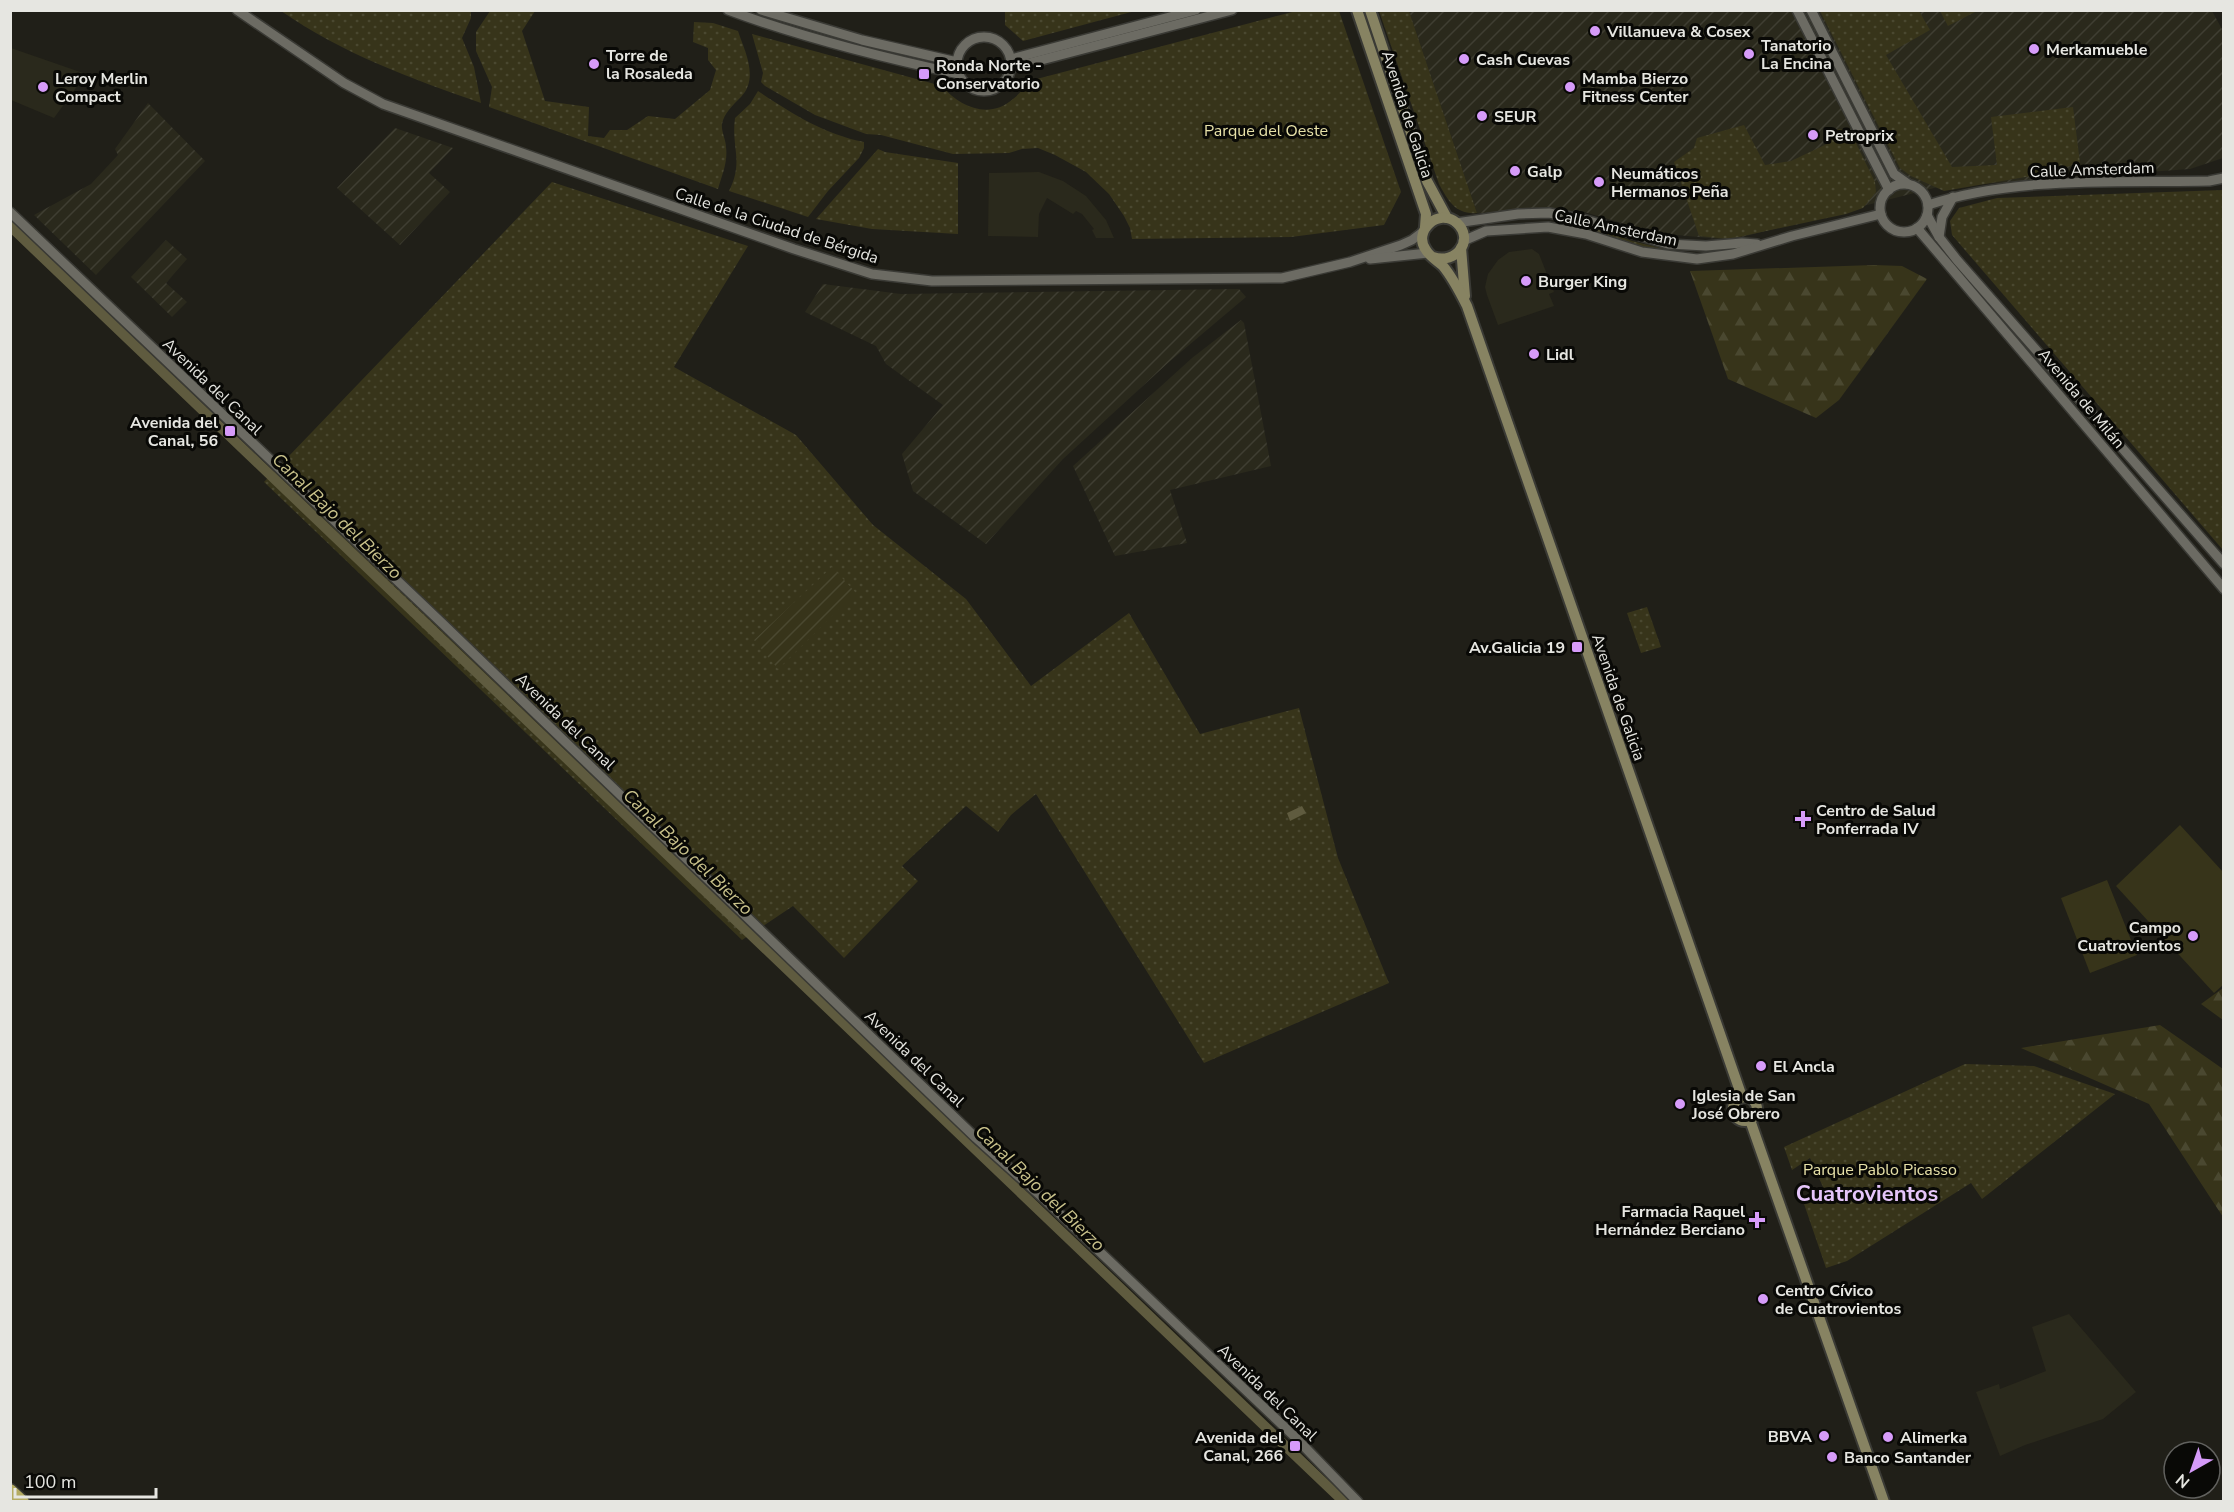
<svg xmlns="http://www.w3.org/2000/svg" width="2234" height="1512" font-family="'Nunito Sans',sans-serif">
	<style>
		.built { fill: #2a291c }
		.industrial { fill: url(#industrial-furrows) }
		.grass { fill: url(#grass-dots) }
		.forest { fill: url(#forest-firs) }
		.garden { fill: url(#garden-furrows) }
		.pitch { fill: #37341a }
		.water { fill: #5f5b3f }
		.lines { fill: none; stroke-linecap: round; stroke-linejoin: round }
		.canal { stroke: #5f5b3f; stroke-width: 10 }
		.tertiary-casing { stroke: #3a3a35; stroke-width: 12 }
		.secondary-casing { stroke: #3a3a35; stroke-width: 14 }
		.trunk-casing { stroke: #3a3a35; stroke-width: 15 }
		.tertiary { stroke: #6c6b63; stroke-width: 9 }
		.secondary { stroke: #878362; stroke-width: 10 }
		.trunk { stroke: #b4ab62; stroke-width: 12 }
		.poi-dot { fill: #d69bf9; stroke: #090906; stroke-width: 2 }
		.labels { text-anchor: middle; stroke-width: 6; stroke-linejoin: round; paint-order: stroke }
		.poi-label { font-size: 16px; font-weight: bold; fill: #e6e6e1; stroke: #090906; text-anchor: start }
		.street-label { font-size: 16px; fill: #e6e6e1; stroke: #090906 }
		.park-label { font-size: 16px; fill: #e7e1a8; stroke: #090906 }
		.water-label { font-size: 18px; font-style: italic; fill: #cac38c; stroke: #090906 }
		.district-label { font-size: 22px; font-weight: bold; fill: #e5c5fa; stroke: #090906 }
	</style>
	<defs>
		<pattern id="industrial-furrows" width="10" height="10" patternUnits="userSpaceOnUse" patternTransform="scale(1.5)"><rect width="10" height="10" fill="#2a291c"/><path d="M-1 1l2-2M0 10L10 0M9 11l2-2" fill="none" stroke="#3f3e32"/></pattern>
		<pattern id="grass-dots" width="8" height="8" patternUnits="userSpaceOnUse" patternTransform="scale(1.5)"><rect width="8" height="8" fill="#37341a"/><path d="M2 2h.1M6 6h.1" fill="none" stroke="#4a4830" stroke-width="1.8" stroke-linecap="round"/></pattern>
		<pattern id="forest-firs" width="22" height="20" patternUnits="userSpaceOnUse" patternTransform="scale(1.5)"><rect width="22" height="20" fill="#37341a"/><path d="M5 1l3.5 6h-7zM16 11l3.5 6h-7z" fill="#4a4830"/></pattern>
		<pattern id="garden-furrows" width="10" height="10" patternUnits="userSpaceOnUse" patternTransform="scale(1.5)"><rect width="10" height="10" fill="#37341a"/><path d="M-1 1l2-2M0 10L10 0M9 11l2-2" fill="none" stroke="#4a4830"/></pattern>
	</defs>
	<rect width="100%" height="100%" fill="#201f18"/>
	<g class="built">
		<path d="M 11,48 L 86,74 L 54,118 L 11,100 Z"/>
		<path d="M 1039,172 L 1063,181 L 1086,196 L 1106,220 L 1114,238 L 1096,238 L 1092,230 L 1094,229 L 1082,214 L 1076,211 L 1073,214 L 1047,198 L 1039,214 L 1038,237 L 988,236 L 989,173 Z"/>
		<path d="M 1532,249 L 1539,254 L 1554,292 L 1549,294 L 1554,306 L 1498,325 L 1487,295 L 1485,287 L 1488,274 L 1498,260 L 1509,252 Z"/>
		<path d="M 2069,1314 L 2136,1392 L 2103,1419 L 2025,1445 L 2000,1456 L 1976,1392 L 1999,1384 L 2000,1389 L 2046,1371 L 2032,1327 Z"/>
	</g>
	<g class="industrial">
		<path d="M 1409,11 L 2212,11 L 2223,31 L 2223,158 L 2190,169 L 1938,187 L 1730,240 L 1656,233 L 1581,211 L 1477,213 Z"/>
		<path d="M 148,103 L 205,161 L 96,275 L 34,215 L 91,184 L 118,155 L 115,149 Z"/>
		<path d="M 395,128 L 453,148 L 429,173 L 450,192 L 400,245 L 337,188 Z"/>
		<path d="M 166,240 L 187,259 L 166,283 L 187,302 L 172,317 L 131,277 Z"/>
		<path d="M 823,284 L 901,294 L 1239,289 L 1246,297 L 1169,362 L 1063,459 L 986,544 L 913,491 L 902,454 L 943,405 L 886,364 L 876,346 L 805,312 Z"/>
		<path d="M 1241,320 L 1244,323 L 1271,466 L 1170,490 L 1187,543 L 1115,556 L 1073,466 L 1192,358 Z"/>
	</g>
	<g class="grass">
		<path d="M 1300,10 L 1339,11 L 1401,192 L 1384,225 L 1291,237 L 1132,239 L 1130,228 L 1124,216 L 1109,194 L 1086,172 L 1055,155 L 1038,148 L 1022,149 L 1009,153 L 953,154 L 881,135 L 866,134 L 815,115 L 765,86 L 761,82 L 763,73 L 752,34 L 942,86 C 960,107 989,120 1013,99 C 1019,95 1024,87 1029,81 Z"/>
		<path d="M 281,11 L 471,11 L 471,18 L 462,38 L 474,67 L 481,103 C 410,78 343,54 281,11 Z"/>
		<path d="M 490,11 L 535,11 L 522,31 L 545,101 L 589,107 L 588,136 L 604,138 L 610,130 L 627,130 L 648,116 L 675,119 L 710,90 L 716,70 L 708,60 L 708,48 L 693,42 L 694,22 L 713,23 L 738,31 C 745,52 759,78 741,97 C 733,105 724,113 722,124 C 721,131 726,140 726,147 C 728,162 722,175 718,189 L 489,107 L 492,87 L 476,51 L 476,32 Z"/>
		<path d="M 1005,11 L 1005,10 L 1135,11 L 1023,41 L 1005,25 Z"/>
		<path d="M 1379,11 L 1409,11 L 1477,213 C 1456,215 1448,201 1439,184 Z"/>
		<path d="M 1820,11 L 1919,11 L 1930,30 L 1886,55 L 1952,167 L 1997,165 L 1991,117 L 2073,107 L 2080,163 L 2042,174 L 1944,191 L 1911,176 L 1900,168 Z"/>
		<path d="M 1940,11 L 1977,11 L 1948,26 Z"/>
		<path d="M 1368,25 L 1421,177 L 1420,178 L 1366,26 Z"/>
		<path d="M 758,91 C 791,113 824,134 864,142 L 864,148 L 859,158 L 828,191 L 808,217 L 729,191 C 744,161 731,148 735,118 L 750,104 Z"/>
		<path d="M 1744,125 L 1765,165 L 1791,161 L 1829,143 L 1829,132 L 1840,129 L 1851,133 L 1875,182 L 1876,192 L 1863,208 L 1846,214 L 1729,239 L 1699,236 L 1674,162 L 1694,148 L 1697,138 Z"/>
		<path d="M 878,149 L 885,152 L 958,163 L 958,234 L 872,229 L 816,219 Z"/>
		<path d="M 552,182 L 748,246 L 674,367 L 796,435 L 873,525 L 966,599 L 1031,686 L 1129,613 L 1200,734 L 1299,708 L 1338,858 L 1389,983 L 1204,1063 L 1036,794 L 1011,815 L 998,832 L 966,806 L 902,866 L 918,881 L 844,958 L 793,906 L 742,940 L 264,482 Z"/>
		<path d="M 2223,190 L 2224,190 L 2223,550 L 1952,235 L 1950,221 L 1959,208 L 1997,198 Z"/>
		<path d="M 1557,220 L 1587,225 L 1632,241 L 1665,249 L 1664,252 C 1627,247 1593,230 1557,223 Z"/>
		<path d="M 1647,607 L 1661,647 L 1641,653 L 1627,613 Z"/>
		<path d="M 1965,1064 L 2034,1066 L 2115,1094 L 1982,1199 L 1971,1183 L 1847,1261 L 1826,1268 L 1803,1201 L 1823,1187 L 1810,1158 L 1792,1170 L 1784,1147 Z"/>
	</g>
	<g class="forest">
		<path d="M 1874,265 L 1902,266 L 1927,279 L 1839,400 L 1816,418 L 1728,379 L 1690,271 Z"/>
		<path d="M 2223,988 L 2223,1020 L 2201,1004 Z"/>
		<path d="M 2160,1025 L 2223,1069 L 2223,1217 L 2149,1104 L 2021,1048 Z"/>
	</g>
	<path class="garden" d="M 832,567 L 856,593 L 778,669 L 754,640 Z"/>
	<g class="pitch">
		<path d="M 2180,825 L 2223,872 L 2223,985 L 2214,993 L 2116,886 Z"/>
		<path d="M 2107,880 L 2137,955 L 2090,973 L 2061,898 Z"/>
	</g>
	<path class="water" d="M 1302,806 L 1306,813 L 1290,821 L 1287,813 Z"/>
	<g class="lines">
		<path class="canal" d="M 10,226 L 1344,1502"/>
		<defs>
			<g id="tertiary">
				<path d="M 237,10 L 344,83 L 383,104 L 794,249 L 872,274 L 932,281 L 1282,278 L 1350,262 L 1401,245 L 1412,240 L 1424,231"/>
				<path d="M 728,10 C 803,38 880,57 959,74"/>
				<path d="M 761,10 L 862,40 L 957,62"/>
				<path d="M 1797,10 L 1889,190"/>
				<path d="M 1811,10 L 1894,174 L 1908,184"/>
				<circle cx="984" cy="64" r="27"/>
				<path d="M 1011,59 L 1196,10"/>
				<path d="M 1011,68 L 1232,10"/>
				<circle cx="1904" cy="208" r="24"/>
				<path d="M 1928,205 C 2015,176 2117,183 2209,181 L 2224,178"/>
				<path d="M 10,212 L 444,625 L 976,1138 L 1043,1198 L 1293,1435 L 1358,1502"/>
				<path d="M 1927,215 L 1939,237 L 1957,260 L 2224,564"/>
				<path d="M 1456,223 L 1518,214 L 1549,213 L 1586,220 L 1668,244 L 1706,246 L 1742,243 L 1757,244"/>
				<path d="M 1917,228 L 2224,589"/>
				<path d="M 1939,237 L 1942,217 L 1953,197"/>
				<path d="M 1463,241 L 1486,231 L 1548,227 L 1586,234 L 1642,252 L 1697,259 L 1733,254 L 1792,236 L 1881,214"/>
				<path d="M 1370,259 L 1428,253"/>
			</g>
			<g id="secondary">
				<path d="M 1357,10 L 1426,214 L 1425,227"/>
				<path d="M 1370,10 L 1427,181 L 1447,218"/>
				<path d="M 1461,248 L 1465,296"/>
				<path d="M 1433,257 C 1456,265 1475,240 1457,223 C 1439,207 1412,231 1426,250 C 1430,257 1438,261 1443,266 C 1453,278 1460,292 1467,306 L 1742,1097"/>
				<circle cx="1745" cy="1109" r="12"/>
				<path d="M 1750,1120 L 1884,1502"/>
			</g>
			<path id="trunk" d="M 10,1490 L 23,1502"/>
		</defs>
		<use href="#tertiary" class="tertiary-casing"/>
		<use href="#secondary" class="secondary-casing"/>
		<use href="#trunk" class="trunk-casing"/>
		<use href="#tertiary" class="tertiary"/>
		<use href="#secondary" class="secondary"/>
		<use href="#trunk" class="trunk"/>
	</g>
	<g class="poi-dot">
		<circle cx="1595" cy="31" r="6"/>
		<circle cx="2034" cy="49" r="6"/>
		<circle cx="1749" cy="54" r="6"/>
		<circle cx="1464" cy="59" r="6"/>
		<circle cx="594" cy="64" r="6"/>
		<rect x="918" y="68" width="12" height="12" rx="3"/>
		<circle cx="43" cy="87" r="6"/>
		<circle cx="1570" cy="87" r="6"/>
		<circle cx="1482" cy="116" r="6"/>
		<circle cx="1813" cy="135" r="6"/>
		<circle cx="1515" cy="171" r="6"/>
		<circle cx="1599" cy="182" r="6"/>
		<circle cx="1526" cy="281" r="6"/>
		<circle cx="1534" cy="354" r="6"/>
		<rect x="224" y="425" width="12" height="12" rx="3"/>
		<rect x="1571" y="641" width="12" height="12" rx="3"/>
		<path d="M1800 810h6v6h6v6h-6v6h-6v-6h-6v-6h6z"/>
		<circle cx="2193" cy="936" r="6"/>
		<circle cx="1761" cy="1066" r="6"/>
		<circle cx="1680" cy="1104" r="6"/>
		<path d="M1754 1211h6v6h6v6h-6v6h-6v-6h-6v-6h6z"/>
		<circle cx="1763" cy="1299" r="6"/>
		<circle cx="1824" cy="1436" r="6"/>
		<circle cx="1888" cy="1437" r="6"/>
		<rect x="1289" y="1440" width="12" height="12" rx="3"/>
		<circle cx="1832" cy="1457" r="6"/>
	</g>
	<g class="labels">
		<g class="poi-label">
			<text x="1607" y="37">Villanueva &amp; Cosex</text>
			<text x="1761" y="51">Tanatorio<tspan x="1761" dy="18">La Encina</tspan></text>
			<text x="2046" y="55">Merkamueble</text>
			<text x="606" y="61">Torre de<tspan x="606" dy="18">la Rosaleda</tspan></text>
			<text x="1476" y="65">Cash Cuevas</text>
			<text x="936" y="71">Ronda Norte -<tspan x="936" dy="18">Conservatorio</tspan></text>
			<text x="55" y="84">Leroy Merlin<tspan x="55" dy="18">Compact</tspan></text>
			<text x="1582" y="84">Mamba Bierzo<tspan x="1582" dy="18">Fitness Center</tspan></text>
			<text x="1494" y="122">SEUR</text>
			<text x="1825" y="141">Petroprix</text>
			<text x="1527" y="177">Galp</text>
			<text x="1611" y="179">Neumáticos<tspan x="1611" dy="18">Hermanos Peña</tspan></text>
			<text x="1538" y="287">Burger King</text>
			<text x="1546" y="360">Lidl</text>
			<text x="218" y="428" text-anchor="end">Avenida del<tspan x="218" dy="18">Canal, 56</tspan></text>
			<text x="1565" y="653" text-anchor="end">Av.Galicia 19</text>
			<text x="1816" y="816">Centro de Salud<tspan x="1816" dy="18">Ponferrada IV</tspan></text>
			<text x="2181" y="933" text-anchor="end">Campo<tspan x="2181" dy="18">Cuatrovientos</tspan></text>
			<text x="1773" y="1072">El Ancla</text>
			<text x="1692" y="1101">Iglesia de San<tspan x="1692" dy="18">José Obrero</tspan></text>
			<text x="1745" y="1217" text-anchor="end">Farmacia Raquel<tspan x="1745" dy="18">Hernández Berciano</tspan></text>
			<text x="1775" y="1296">Centro Cívico<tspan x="1775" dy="18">de Cuatrovientos</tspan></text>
			<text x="1812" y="1442" text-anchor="end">BBVA</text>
			<text x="1283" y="1443" text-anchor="end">Avenida del<tspan x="1283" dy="18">Canal, 266</tspan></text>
			<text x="1900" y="1443">Alimerka</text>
			<text x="1844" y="1463">Banco Santander</text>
		</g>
		<g class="street-label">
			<text transform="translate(1408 114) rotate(72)" y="6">Avenida de Galicia</text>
			<text transform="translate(2092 169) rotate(-2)" y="6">Calle Amsterdam</text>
			<text transform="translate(777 225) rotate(18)" y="6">Calle de la Ciudad de Bérgida</text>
			<text transform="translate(1616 227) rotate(12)" y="6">Calle Amsterdam</text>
			<text transform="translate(213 386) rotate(44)" y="6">Avenida del Canal</text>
			<text transform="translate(2082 398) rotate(50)" y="6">Avenida de Milán</text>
			<text transform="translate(1619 697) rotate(71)" y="6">Avenida de Galicia</text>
			<text transform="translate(566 721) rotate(44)" y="6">Avenida del Canal</text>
			<text transform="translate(915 1058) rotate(44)" y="6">Avenida del Canal</text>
			<text transform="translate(1268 1392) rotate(44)" y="6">Avenida del Canal</text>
		</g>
		<g class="park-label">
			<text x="1266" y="136">Parque del Oeste</text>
			<text x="1880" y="1175">Parque Pablo Picasso</text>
		</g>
		<g class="water-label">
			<text transform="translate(337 516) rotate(44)" y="6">Canal Bajo del Bierzo</text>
			<text transform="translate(688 852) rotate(44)" y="6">Canal Bajo del Bierzo</text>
			<text transform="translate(1040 1188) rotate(44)" y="6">Canal Bajo del Bierzo</text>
		</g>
		<g class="district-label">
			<text x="1867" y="1201">Cuatrovientos</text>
		</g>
	</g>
	<rect width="2234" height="1512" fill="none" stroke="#e6e6e1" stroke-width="24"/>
	<g transform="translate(2192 1470) rotate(220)"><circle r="28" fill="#090906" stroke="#61615e" stroke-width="1.5"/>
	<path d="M0-4.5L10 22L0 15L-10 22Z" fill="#d69bf9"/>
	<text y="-9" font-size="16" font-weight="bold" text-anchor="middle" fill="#e6e6e1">N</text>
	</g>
	<path d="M15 1488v9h141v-9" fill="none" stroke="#e6e6e1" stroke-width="3"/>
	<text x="24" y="1488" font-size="18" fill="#e6e6e1" stroke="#090906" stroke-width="4.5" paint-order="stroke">100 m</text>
</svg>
